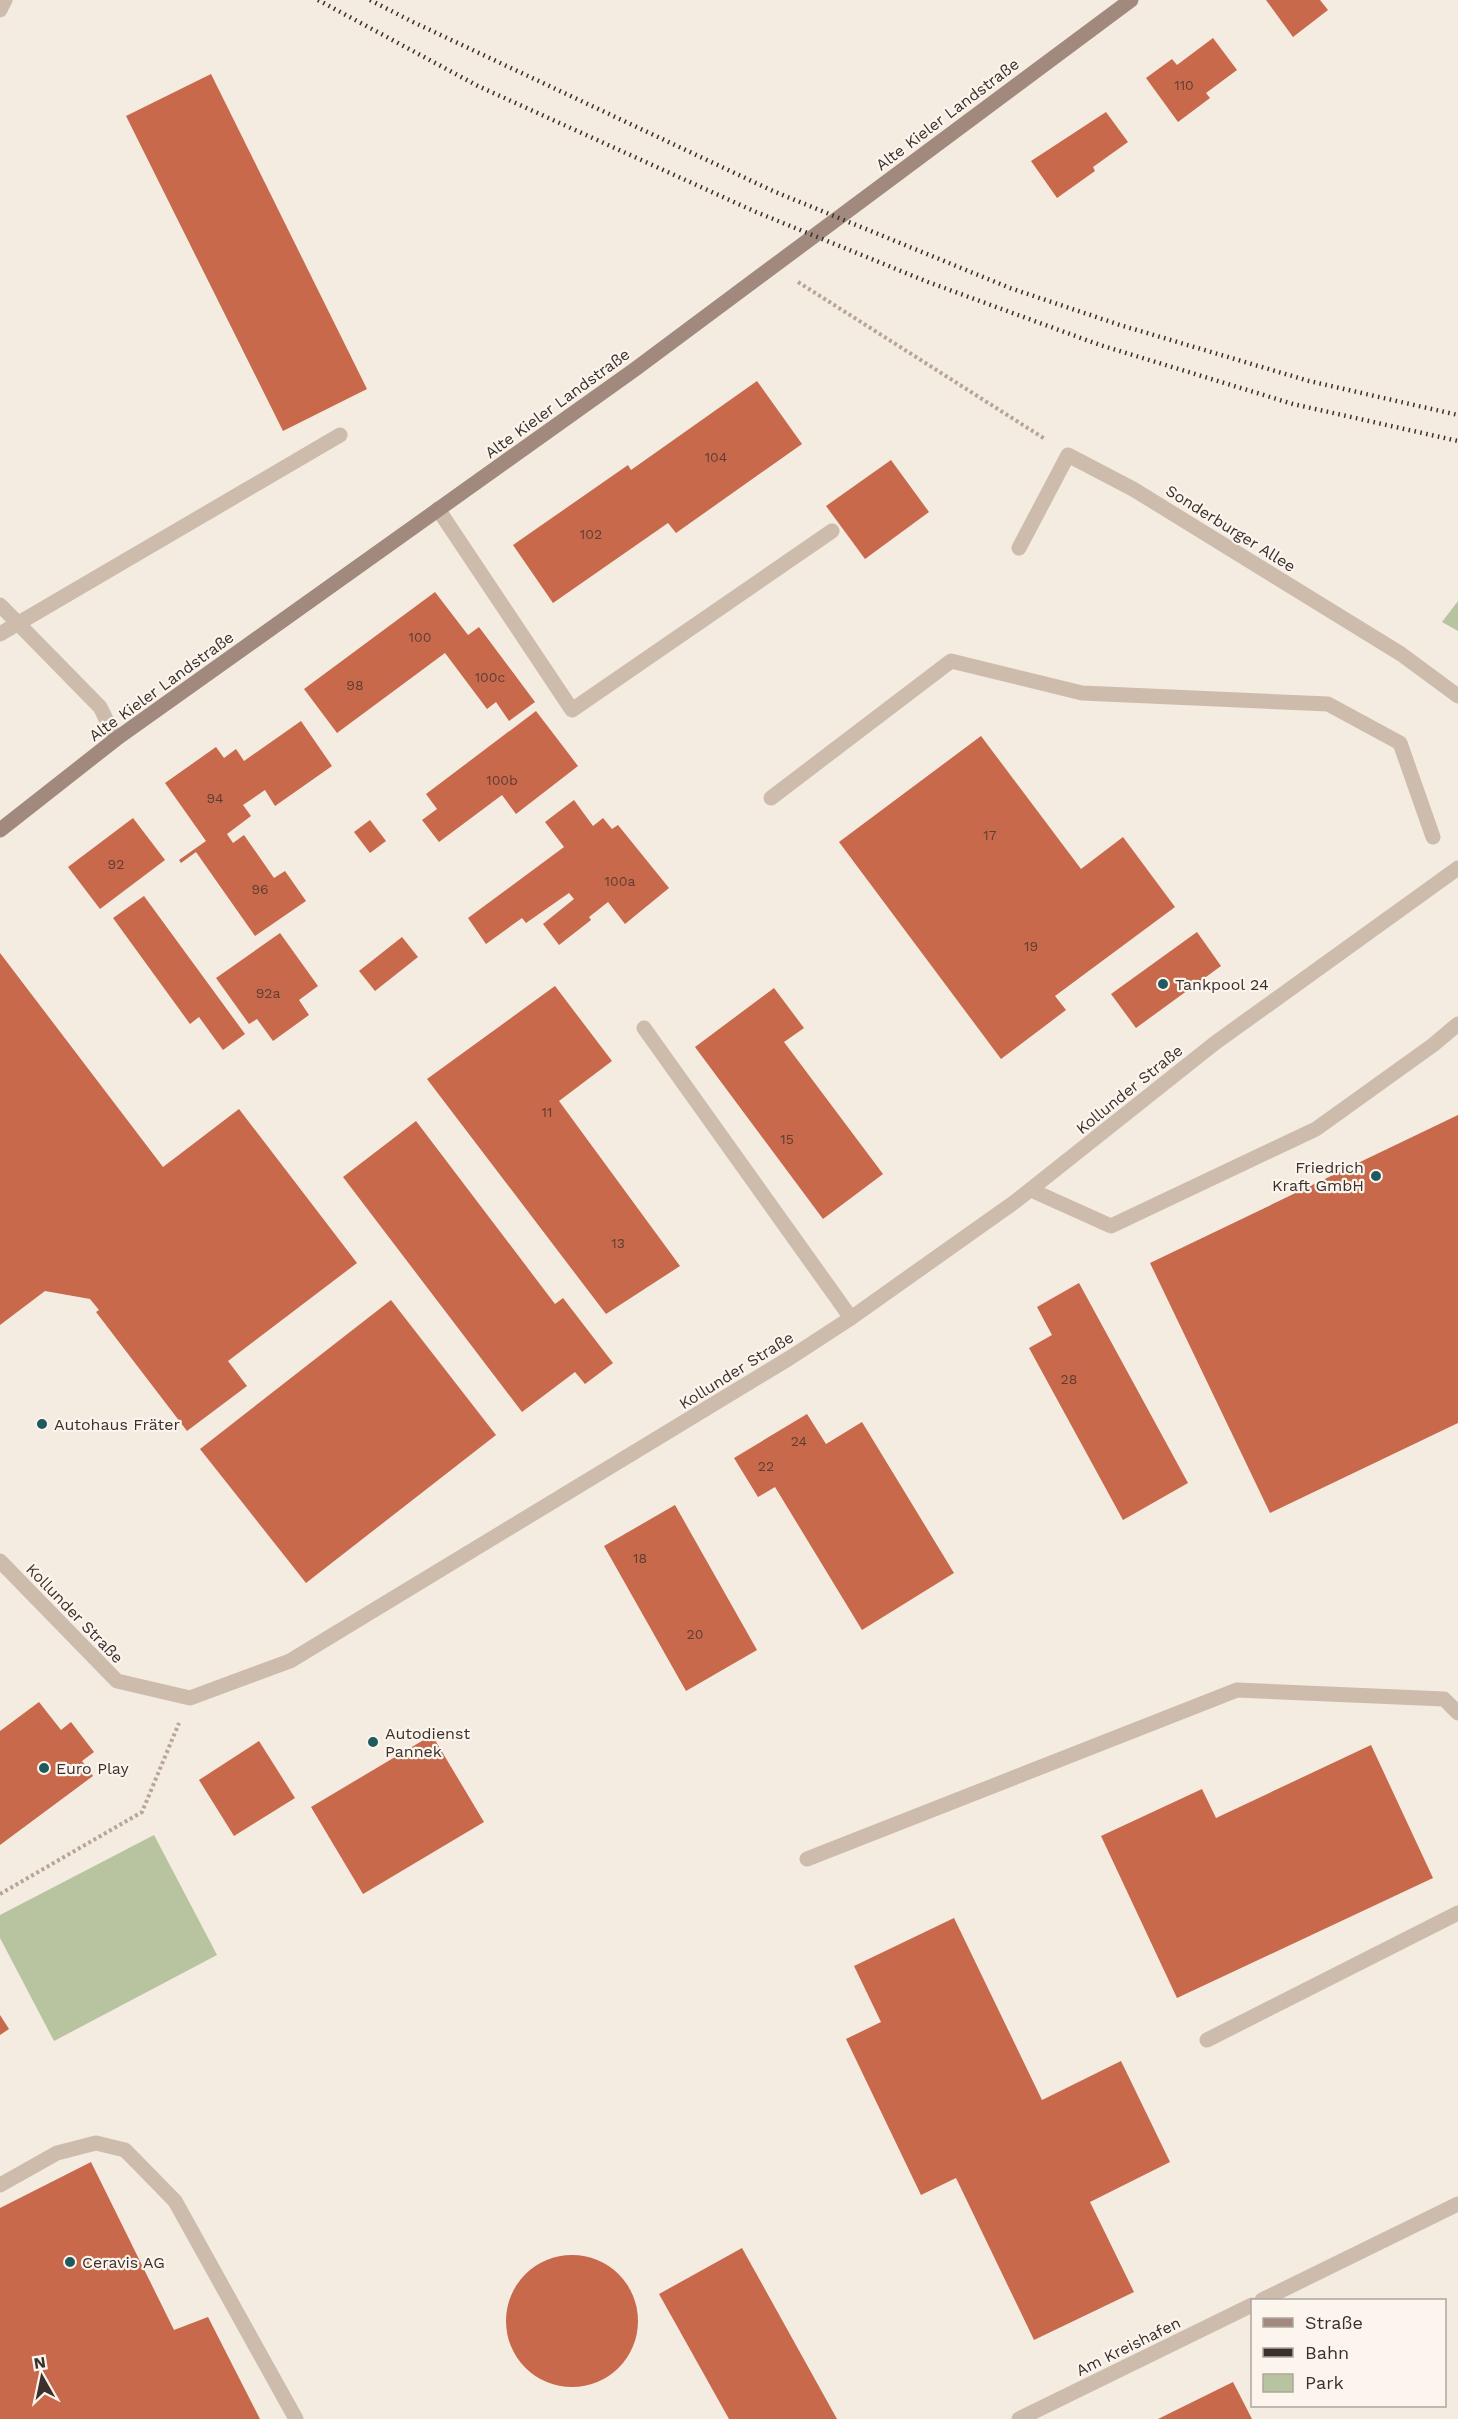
<svg xmlns="http://www.w3.org/2000/svg" width="1458" height="2419" font-family="'Work Sans',sans-serif">
	<style>
		.green { fill: #b8c4a0 }
		.building { fill: #c8694b }
		.lines { fill: none; stroke-linecap: round; stroke-linejoin: round }
		.path { stroke: #b9a596; stroke-width: 4; stroke-dasharray: 3 3; stroke-linecap: butt }
		.lane { stroke: #cdbbac; stroke-width: 15 }
		.street { stroke: #cdbbac; stroke-width: 15 }
		.secondary { stroke: #a18a7d; stroke-width: 15 }
		.rail { stroke: #3b302b; stroke-width: 4.5; stroke-dasharray: 1.5 4.5; stroke-linecap: butt }
		.poi-dot { fill: #1f5a5e; stroke: #fbf5ee; stroke-width: 2 }
		.labels { text-anchor: middle; stroke-width: 4.5; stroke-linejoin: round; paint-order: stroke }
		.number-label { font-size: 14px; fill: #5e3e33 }
		.street-label { font-size: 16px; fill: #3b302b; stroke: #fbf5ee }
		.poi-label { font-size: 16px; fill: #3b302b; stroke: #fbf5ee; text-anchor: start }
	</style>
	<rect width="100%" height="100%" fill="#f4ebe1"/>
	<g class="green">
		<path d="M 1458,601 L 1458,631 L 1442,622 Z"/>
		<path d="M 154,1835 L 217,1955 L 54,2041 L 0,1938 L 0,1915 Z"/>
	</g>
	<g class="building">
		<path d="M 1266,0 L 1320,0 L 1328,10 L 1293,37 Z"/>
		<path d="M 1213,38 L 1237,70 L 1206,93 L 1210,98 L 1178,122 L 1146,78 L 1172,59 L 1177,65 Z"/>
		<path d="M 211,74 L 367,389 L 283,431 L 126,116 Z"/>
		<path d="M 1106,112 L 1128,142 L 1093,167 L 1095,171 L 1057,198 L 1031,161 Z"/>
		<path d="M 757,381 L 802,444 L 676,533 L 668,523 L 553,603 L 513,545 L 628,465 L 631,470 Z"/>
		<path d="M 891,460 L 929,512 L 865,559 L 826,506 Z"/>
		<path d="M 435,592 L 468,635 L 479,627 L 535,702 L 509,721 L 496,702 L 487,709 L 445,653 L 337,733 L 304,689 Z"/>
		<path d="M 536,711 L 578,766 L 516,814 L 502,795 L 439,842 L 422,820 L 437,809 L 426,794 Z"/>
		<path d="M 301,721 L 332,766 L 275,806 L 265,790 L 243,805 L 251,816 L 227,834 L 233,843 L 244,835 L 274,878 L 285,871 L 306,901 L 255,936 L 196,852 L 181,863 L 179,860 L 206,841 L 165,783 L 216,747 L 224,758 L 236,749 L 244,761 Z"/>
		<path d="M 981,736 L 1081,869 L 1123,837 L 1175,907 L 1055,996 L 1066,1010 L 1001,1059 L 839,842 Z"/>
		<path d="M 574,800 L 593,826 L 603,818 L 612,829 L 618,825 L 669,888 L 625,924 L 608,902 L 589,917 L 591,920 L 559,945 L 543,924 L 574,899 L 569,893 L 526,923 L 522,918 L 486,944 L 468,918 L 564,847 L 545,822 Z"/>
		<path d="M 133,818 L 165,860 L 100,909 L 68,867 Z"/>
		<path d="M 370,820 L 386,841 L 370,853 L 354,832 Z"/>
		<path d="M 144,896 L 245,1034 L 223,1050 L 199,1017 L 190,1024 L 113,918 Z"/>
		<path d="M 1197,932 L 1221,966 L 1136,1028 L 1111,994 Z"/>
		<path d="M 280,933 L 318,986 L 299,1000 L 309,1015 L 273,1041 L 257,1019 L 249,1024 L 216,978 Z"/>
		<path d="M 402,937 L 418,957 L 375,991 L 359,971 Z"/>
		<path d="M 0,953 L 163,1167 L 239,1109 L 357,1263 L 228,1361 L 247,1386 L 187,1431 L 96,1312 L 99,1310 L 90,1299 L 45,1291 L 0,1325 Z"/>
		<path d="M 555,986 L 612,1061 L 559,1101 L 680,1266 L 606,1314 L 427,1079 Z"/>
		<path d="M 774,988 L 804,1028 L 784,1042 L 883,1174 L 823,1219 L 695,1047 Z"/>
		<path d="M 1458,1115 L 1458,1423 L 1270,1513 L 1150,1263 Z"/>
		<path d="M 416,1121 L 555,1304 L 563,1298 L 613,1363 L 585,1384 L 575,1372 L 522,1412 L 343,1177 Z"/>
		<path d="M 1079,1283 L 1188,1483 L 1123,1520 L 1029,1348 L 1052,1335 L 1037,1307 Z"/>
		<path d="M 391,1300 L 496,1435 L 306,1583 L 200,1449 Z"/>
		<path d="M 807,1414 L 826,1444 L 862,1422 L 954,1573 L 862,1630 L 775,1487 L 758,1497 L 734,1458 Z"/>
		<path d="M 675,1505 L 757,1650 L 686,1691 L 604,1546 Z"/>
		<path d="M 39,1702 L 61,1730 L 71,1722 L 94,1752 L 82,1761 L 93,1776 L 0,1845 L 0,1731 Z"/>
		<path d="M 432,1735 L 484,1822 L 363,1894 L 311,1807 Z"/>
		<path d="M 259,1741 L 295,1798 L 234,1836 L 199,1780 Z"/>
		<path d="M 1371,1745 L 1433,1878 L 1177,1998 L 1101,1836 L 1202,1789 L 1216,1818 Z"/>
		<path d="M 954,1918 L 1042,2100 L 1121,2061 L 1170,2162 L 1090,2202 L 1134,2292 L 1034,2340 L 956,2178 L 921,2195 L 846,2039 L 881,2022 L 854,1966 Z"/>
		<path d="M 0,2015 L 9,2029 L 0,2035 Z"/>
		<path d="M 91,2162 L 174,2330 L 208,2317 L 260,2419 L 0,2419 L 0,2208 Z"/>
		<path d="M 742,2248 L 837,2419 L 729,2419 L 659,2294 Z"/>
		<circle cx="572" cy="2321" r="66"/>
		<path d="M 1233,2382 L 1252,2419 L 1158,2419 Z"/>
	</g>
	<g class="lines">
		<g class="path">
			<path d="M 798,282 L 1045,439"/>
			<path d="M 0,1894 L 142,1812 L 179,1723"/>
		</g>
		<g class="lane">
			<path d="M 0,10 L 5,0"/>
			<path d="M 438,509 L 572,710 L 832,531"/>
			<path d="M 0,605 L 100,707 L 116,739"/>
			<path d="M 0,634 L 340,435"/>
			<path d="M 771,798 L 951,661 L 1082,693 L 1328,704 L 1400,743 L 1433,837"/>
			<path d="M 644,1028 L 851,1318"/>
			<path d="M 1031,1190 L 1111,1226 L 1316,1129 L 1433,1045 L 1458,1024"/>
			<path d="M 807,1859 L 1237,1690 L 1444,1699 L 1458,1713"/>
			<path d="M 1207,2040 L 1458,1913"/>
			<path d="M 0,2185 L 57,2153 L 96,2143 L 125,2150 L 175,2201 L 296,2419"/>
		</g>
		<g class="street">
			<path d="M 1019,548 L 1068,455 L 1133,489 L 1401,654 L 1458,696"/>
			<path d="M 0,1561 L 117,1681 L 190,1698 L 290,1661 L 788,1359 L 851,1318 L 1016,1201 L 1215,1043 L 1458,868"/>
			<path d="M 1262,2300 L 1458,2204"/>
			<path d="M 1019,2419 L 1252,2305"/>
		</g>
		<path class="secondary" d="M 0,830 L 116,739 L 634,370 L 1131,0"/>
		<g class="rail">
			<path d="M 318,0 L 478,86 L 756,212 L 928,282 L 1100,345 L 1293,404 L 1458,441"/>
			<path d="M 370,0 L 413,22 L 773,191 L 1010,288 L 1120,325 L 1309,381 L 1458,415"/>
		</g>
	</g>
	<g class="poi-dot">
		<circle cx="1163" cy="984" r="6"/>
		<circle cx="1376" cy="1176" r="6"/>
		<circle cx="42" cy="1424" r="6"/>
		<circle cx="373" cy="1742" r="6"/>
		<circle cx="44" cy="1768" r="6"/>
		<circle cx="70" cy="2262" r="6"/>
	</g>
	<g class="labels">
		<g class="number-label">
			<text x="1184" y="90">110</text>
			<text x="716" y="462">104</text>
			<text x="591" y="539">102</text>
			<text x="420" y="642">100</text>
			<text x="490" y="682">100c</text>
			<text x="355" y="690">98</text>
			<text x="502" y="785">100b</text>
			<text x="215" y="803">94</text>
			<text x="990" y="840">17</text>
			<text x="116" y="869">92</text>
			<text x="620" y="886">100a</text>
			<text x="260" y="894">96</text>
			<text x="1031" y="951">19</text>
			<text x="268" y="998">92a</text>
			<text x="547" y="1117">11</text>
			<text x="787" y="1144">15</text>
			<text x="618" y="1248">13</text>
			<text x="1069" y="1384">28</text>
			<text x="799" y="1446">24</text>
			<text x="766" y="1471">22</text>
			<text x="640" y="1563">18</text>
			<text x="695" y="1639">20</text>
		</g>
		<g class="street-label">
			<text transform="translate(947 114) rotate(-37)" y="6">Alte Kieler Landstraße</text>
			<text transform="translate(557 403) rotate(-36)" y="6">Alte Kieler Landstraße</text>
			<text transform="translate(1231 528) rotate(32)" y="6">Sonderburger Allee</text>
			<text transform="translate(161 686) rotate(-36)" y="6">Alte Kieler Landstraße</text>
			<text transform="translate(1129 1089) rotate(-39)" y="6">Kollunder Straße</text>
			<text transform="translate(736 1370) rotate(-32)" y="6">Kollunder Straße</text>
			<text transform="translate(75 1613) rotate(46)" y="6">Kollunder Straße</text>
			<text transform="translate(1128 2346) rotate(-26)" y="6">Am Kreishafen</text>
		</g>
		<g class="poi-label">
			<text x="1175" y="990">Tankpool 24</text>
			<text x="1364" y="1173" text-anchor="end">Friedrich<tspan x="1364" dy="18">Kraft GmbH</tspan></text>
			<text x="54" y="1430">Autohaus Fräter</text>
			<text x="385" y="1739">Autodienst<tspan x="385" dy="18">Pannek</tspan></text>
			<text x="56" y="1774">Euro Play</text>
			<text x="82" y="2268">Ceravis AG</text>
		</g>
	</g>
	<rect x="1251" y="2299" width="195" height="108" fill="#fbf5ee" stroke="#aea6a0" stroke-width="1.5"/>
	<rect x="1263" y="2318" width="30" height="9" fill="#a18a7d" stroke="#aea6a0" stroke-width="1.5"/>
	<text x="1305" y="2329" font-size="18" fill="#3b302b">Straße</text>
	<rect x="1263" y="2348" width="30" height="9" fill="#3b302b" stroke="#aea6a0" stroke-width="1.5"/>
	<text x="1305" y="2359" font-size="18" fill="#3b302b">Bahn</text>
	<rect x="1263" y="2374" width="30" height="18" fill="#b8c4a0" stroke="#aea6a0" stroke-width="1.5"/>
	<text x="1305" y="2389" font-size="18" fill="#3b302b">Park</text>
	<g transform="translate(42 2377) rotate(351)" stroke="#fbf5ee" stroke-width="4.5" paint-order="stroke">
	<path d="M0-4.5L10 22L0 15L-10 22Z" fill="#3b302b"/>
	<text y="-9" font-size="16" font-weight="bold" text-anchor="middle" fill="#3b302b">N</text>
	</g>
</svg>
